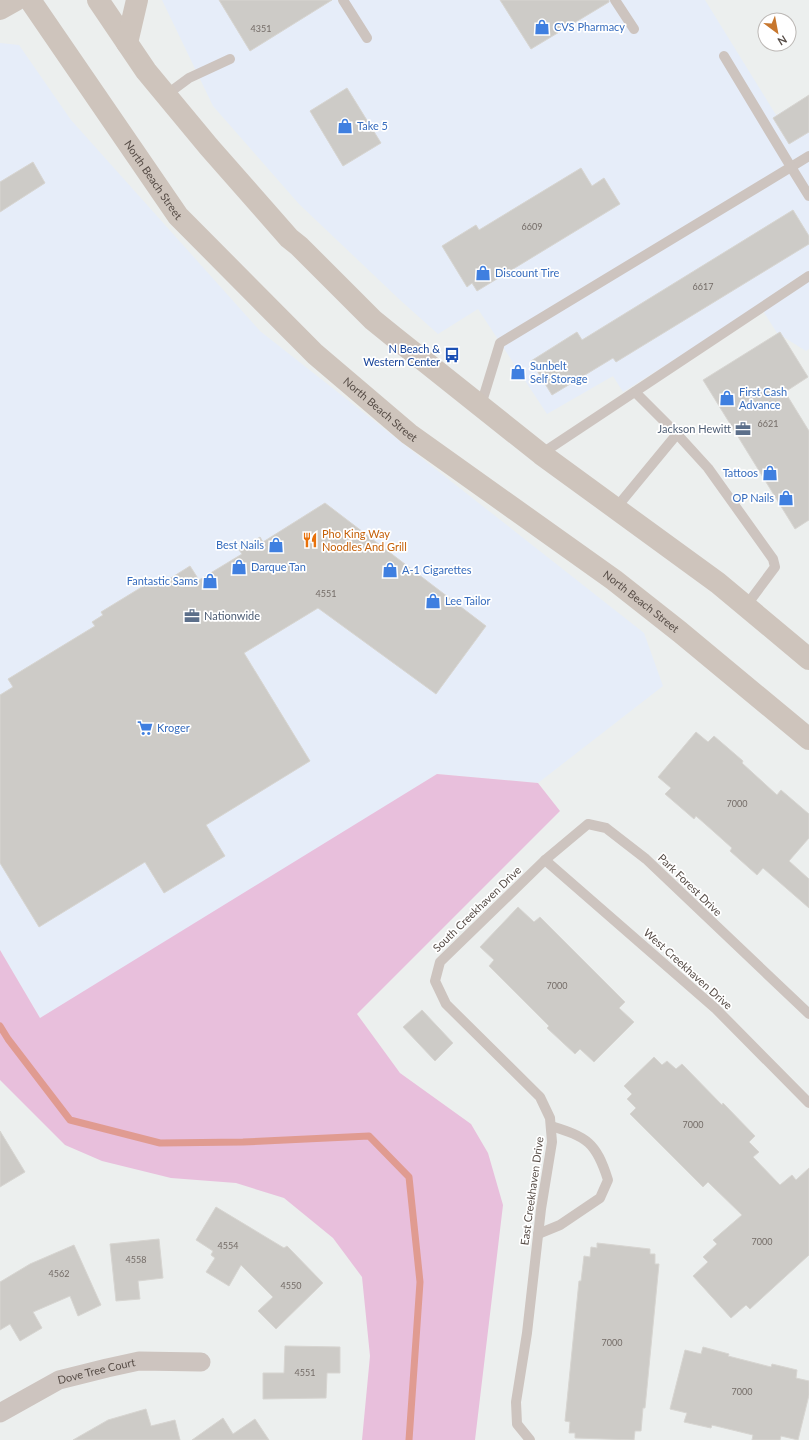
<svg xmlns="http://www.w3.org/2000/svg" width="809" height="1440" font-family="Lato,sans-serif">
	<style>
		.commercial { fill: #e6edf9 }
		.green { fill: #e8bfdc }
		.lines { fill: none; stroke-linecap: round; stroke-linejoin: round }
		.stream { stroke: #e09b91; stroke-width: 7 }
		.building { fill: #cdcbc7; stroke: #d7d5d1 }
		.lane { stroke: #cdc4bf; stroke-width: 10 }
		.street { stroke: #cdc4bf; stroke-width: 19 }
		.secondary { stroke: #cec4bc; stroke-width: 22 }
		.labels { text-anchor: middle; stroke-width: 3.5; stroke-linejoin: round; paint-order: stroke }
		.number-label { font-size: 9px; fill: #746c67 }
		.shop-label { font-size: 11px; fill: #366cbe; stroke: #fff; text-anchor: start }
		.street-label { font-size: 11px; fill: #574d47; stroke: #fff }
		.transit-label { font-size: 11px; fill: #164399; stroke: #fff; text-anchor: end }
		.service-label { font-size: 11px; fill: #4e5e75; stroke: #fff; text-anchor: end }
		.food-label { font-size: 11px; fill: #c56008; stroke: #fff; text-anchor: start }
	</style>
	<rect width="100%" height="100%" fill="#ecefee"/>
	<g class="commercial">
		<path d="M 162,0 L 705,0 L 776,115 L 809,96 L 809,349 L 806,351 L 777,333 L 760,306 L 623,392 L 613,376 L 547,414 L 478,309 L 438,334 L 400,300 L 299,204 L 213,106 Z"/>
		<path d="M 0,43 L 19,45 L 71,120 L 260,331 L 644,633 L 663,686 L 538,783 L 437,774 L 157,950 L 40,1018 L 0,950 Z"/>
	</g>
	<path class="green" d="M 437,774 L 538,783 L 560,811 L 357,1014 L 400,1073 L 471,1124 L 488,1153 L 503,1205 L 475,1440 L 362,1440 L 370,1356 L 362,1277 L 333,1238 L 284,1198 L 236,1183 L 171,1178 L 102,1161 L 65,1145 L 0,1080 L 0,950 L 40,1018 Z"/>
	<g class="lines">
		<path class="stream" d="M 0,1026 L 8,1039 L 70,1120 L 160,1143 L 243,1142 L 369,1136 L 409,1177 L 420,1282 L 409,1440"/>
	</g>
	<g class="building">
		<path d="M 219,0 L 332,0 L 250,51 Z"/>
		<path d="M 500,0 L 609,0 L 609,2 L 531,49 Z"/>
		<path d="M 347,88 L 381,143 L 343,166 L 310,111 Z"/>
		<path d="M 809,95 L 809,132 L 789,144 L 773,118 Z"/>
		<path d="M 33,162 L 45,183 L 0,212 L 0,182 Z"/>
		<path d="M 581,168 L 592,186 L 604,178 L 620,204 L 477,291 L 472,283 L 467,287 L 442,246 L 476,225 L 479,230 Z"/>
		<path d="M 793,210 L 809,236 L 809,244 L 616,362 L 613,358 L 552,395 L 531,361 L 577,332 L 582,340 Z"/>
		<path d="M 780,332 L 808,377 L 785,392 L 809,431 L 809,520 L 795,529 L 703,380 Z"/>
		<path d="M 325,503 L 486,626 L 436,694 L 318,608 L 244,653 L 310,761 L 206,825 L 225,856 L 164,893 L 145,862 L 39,927 L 0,863 L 0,695 L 13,687 L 8,679 L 95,626 L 92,622 L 103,615 L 101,612 L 150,582 L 152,585 L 161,579 L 163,583 L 190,566 L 199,580 L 242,554 L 239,550 L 260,537 L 263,542 Z"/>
		<path d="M 696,732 L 708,742 L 714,736 L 743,761 L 742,763 L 777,795 L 781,790 L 809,814 L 809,838 L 789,861 L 809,879 L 809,908 L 763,868 L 757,875 L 730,851 L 732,848 L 713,831 L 696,816 L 694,819 L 665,794 L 671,788 L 658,777 Z"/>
		<path d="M 518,907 L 534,922 L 540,917 L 625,1002 L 619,1008 L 634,1022 L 594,1062 L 580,1049 L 575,1054 L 547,1028 L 549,1026 L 489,966 L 494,960 L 480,947 Z"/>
		<path d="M 422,1010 L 453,1043 L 435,1061 L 403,1027 Z"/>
		<path d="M 654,1057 L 662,1065 L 667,1061 L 676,1069 L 682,1064 L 722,1105 L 723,1103 L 755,1136 L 749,1142 L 759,1152 L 753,1157 L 780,1185 L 792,1175 L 796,1180 L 809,1168 L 809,1255 L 750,1309 L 746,1305 L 731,1318 L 693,1276 L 708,1262 L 703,1257 L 717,1244 L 713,1240 L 742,1215 L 708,1182 L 703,1187 L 630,1114 L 636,1108 L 627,1099 L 632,1094 L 624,1086 Z"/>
		<path d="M 0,1131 L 25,1172 L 0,1187 Z"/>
		<path d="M 216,1207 L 284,1248 L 287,1246 L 323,1283 L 276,1329 L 258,1311 L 273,1297 L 241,1265 L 229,1286 L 206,1272 L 215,1258 L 211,1255 L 213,1251 L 196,1240 Z"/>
		<path d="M 159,1239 L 163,1278 L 138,1281 L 140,1299 L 116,1301 L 110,1244 Z"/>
		<path d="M 597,1243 L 650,1249 L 650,1254 L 655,1254 L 655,1264 L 659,1264 L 645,1408 L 643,1408 L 641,1431 L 635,1431 L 634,1440 L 575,1438 L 575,1433 L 569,1433 L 570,1422 L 565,1421 L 579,1281 L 581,1281 L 584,1256 L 590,1257 L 591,1247 L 597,1248 Z"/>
		<path d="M 74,1245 L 101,1305 L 78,1316 L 70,1296 L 33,1312 L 42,1328 L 20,1341 L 10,1324 L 0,1330 L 0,1282 L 30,1264 Z"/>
		<path d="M 285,1346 L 340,1347 L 340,1373 L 327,1373 L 326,1398 L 263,1399 L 263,1373 L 284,1373 Z"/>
		<path d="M 703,1347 L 729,1354 L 728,1356 L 771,1367 L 772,1364 L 797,1370 L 796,1378 L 809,1381 L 809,1395 L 798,1440 L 781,1436 L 780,1440 L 752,1440 L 753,1435 L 712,1425 L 711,1428 L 684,1422 L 687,1413 L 670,1409 L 685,1350 L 701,1354 Z"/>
		<path d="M 146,1409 L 151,1426 L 175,1420 L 180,1440 L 73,1440 L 108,1420 Z"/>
		<path d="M 223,1418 L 233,1434 L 255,1419 L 269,1440 L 192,1440 Z"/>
	</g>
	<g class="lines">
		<g class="lane">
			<path d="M 343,0 L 367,38"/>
			<path d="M 615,0 L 634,29"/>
			<path d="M 166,95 L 189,78 L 230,59"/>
			<path d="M 809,156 L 791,167 L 809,196"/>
			<path d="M 481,405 L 500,343 L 791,167 L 724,56"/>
			<path d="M 677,434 L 708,468 L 773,559 L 775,567 L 746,606"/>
			<path d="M 541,454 L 809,276"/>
			<path d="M 616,508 L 677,434 L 635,392"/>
			<path d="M 545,860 L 716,1009 L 809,1103"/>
			<path d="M 538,1234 L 560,1225 L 600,1198 L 608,1180 C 596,1142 587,1137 551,1126"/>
			<path d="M 530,1440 L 517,1424 L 516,1402 L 527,1333 L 541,1209 L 552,1142 L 550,1118 L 540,1097 L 446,1004 L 435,981 L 440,962 L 545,860 L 588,824 L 606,828 L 646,859 L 809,1014"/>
		</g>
		<path class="street" id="s1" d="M 0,1413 L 59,1380 L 107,1368 L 139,1361 L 201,1362"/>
		<g class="secondary">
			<path id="s2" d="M 30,0 L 178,216 L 315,354 L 409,434 L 614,580 L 680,632 L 809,739"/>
			<path d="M 98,0 L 146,71 L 209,147 L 289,238 L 299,246 L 373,320 L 394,337 L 541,454 L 718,583 L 809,659"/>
			<path d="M 0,9 L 16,0"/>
			<path d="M 127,43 L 137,0"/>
		</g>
	</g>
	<defs>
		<symbol id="shop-bare" viewBox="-9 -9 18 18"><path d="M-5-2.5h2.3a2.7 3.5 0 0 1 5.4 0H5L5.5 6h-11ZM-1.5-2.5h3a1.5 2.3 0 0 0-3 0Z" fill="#3f7fe0" stroke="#fff" stroke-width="2.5" paint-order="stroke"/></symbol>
		<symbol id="bus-bare" viewBox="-9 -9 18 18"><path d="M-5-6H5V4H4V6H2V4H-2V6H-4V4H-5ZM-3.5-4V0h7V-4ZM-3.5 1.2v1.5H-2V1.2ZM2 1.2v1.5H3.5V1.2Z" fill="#1a4fb4" stroke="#fff" stroke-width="2.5" paint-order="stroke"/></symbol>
		<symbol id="office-bare" viewBox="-9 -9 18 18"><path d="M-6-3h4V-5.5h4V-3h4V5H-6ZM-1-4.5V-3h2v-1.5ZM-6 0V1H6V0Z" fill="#5c6f8a" stroke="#fff" stroke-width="2.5" paint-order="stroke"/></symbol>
		<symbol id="restaurant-bare" viewBox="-9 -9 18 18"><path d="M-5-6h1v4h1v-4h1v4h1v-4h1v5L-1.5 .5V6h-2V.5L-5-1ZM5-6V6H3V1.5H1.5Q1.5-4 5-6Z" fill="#e8710a" stroke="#fff" stroke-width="2.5" paint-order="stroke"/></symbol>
		<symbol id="supermarket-bare" viewBox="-9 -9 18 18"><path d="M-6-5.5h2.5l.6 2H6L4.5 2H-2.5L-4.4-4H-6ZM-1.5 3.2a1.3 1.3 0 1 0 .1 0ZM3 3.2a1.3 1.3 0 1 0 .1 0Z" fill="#3f7fe0" stroke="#fff" stroke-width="2.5" paint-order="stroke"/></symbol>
	</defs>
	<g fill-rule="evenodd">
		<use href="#shop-bare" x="531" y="16" width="22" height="22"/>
		<use href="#shop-bare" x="334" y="115" width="22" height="22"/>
		<use href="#shop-bare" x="472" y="262" width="22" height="22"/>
		<use href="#bus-bare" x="441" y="344" width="22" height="22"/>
		<use href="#shop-bare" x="507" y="361" width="22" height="22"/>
		<use href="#shop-bare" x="716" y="387" width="22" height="22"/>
		<use href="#office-bare" x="732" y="418" width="22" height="22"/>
		<use href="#shop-bare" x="759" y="462" width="22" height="22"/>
		<use href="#shop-bare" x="775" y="487" width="22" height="22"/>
		<use href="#restaurant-bare" x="299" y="529" width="22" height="22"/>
		<use href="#shop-bare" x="265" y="534" width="22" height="22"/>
		<use href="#shop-bare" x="228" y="556" width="22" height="22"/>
		<use href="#shop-bare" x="379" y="559" width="22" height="22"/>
		<use href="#shop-bare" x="199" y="570" width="22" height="22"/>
		<use href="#shop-bare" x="422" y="590" width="22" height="22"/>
		<use href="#office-bare" x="181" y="605" width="22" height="22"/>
		<use href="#supermarket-bare" x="134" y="717" width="22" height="22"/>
	</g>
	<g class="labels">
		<g class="number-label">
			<text x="261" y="32">4351</text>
			<text x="532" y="230">6609</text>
			<text x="703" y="290">6617</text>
			<text x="768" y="427">6621</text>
			<text x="326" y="597">4551</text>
			<text x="737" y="807">7000</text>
			<text x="557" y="989">7000</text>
			<text x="693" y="1128">7000</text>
			<text x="762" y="1245">7000</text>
			<text x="228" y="1249">4554</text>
			<text x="136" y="1263">4558</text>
			<text x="59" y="1277">4562</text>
			<text x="291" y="1289">4550</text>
			<text x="612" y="1346">7000</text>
			<text x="305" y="1376">4551</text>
			<text x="742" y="1395">7000</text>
		</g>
		<g class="shop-label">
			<text x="554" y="31">CVS Pharmacy</text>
			<text x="357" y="130">Take 5</text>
			<text x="495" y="277">Discount Tire</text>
			<text x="530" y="370">Sunbelt<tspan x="530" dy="13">Self Storage</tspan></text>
			<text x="739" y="396">First Cash<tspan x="739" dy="13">Advance</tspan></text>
			<text x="758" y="477" text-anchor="end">Tattoos</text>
			<text x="774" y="502" text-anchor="end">OP Nails</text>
			<text x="264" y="549" text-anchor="end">Best Nails</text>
			<text x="251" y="571">Darque Tan</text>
			<text x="402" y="574">A-1 Cigarettes</text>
			<text x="198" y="585" text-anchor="end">Fantastic Sams</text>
			<text x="445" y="605">Lee Tailor</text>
			<text x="157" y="732">Kroger</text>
		</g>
		<g class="street-label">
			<text dy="4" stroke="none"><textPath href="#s2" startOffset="218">North Beach Street</textPath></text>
			<text dy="4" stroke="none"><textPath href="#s2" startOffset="542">North Beach Street</textPath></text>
			<text dy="4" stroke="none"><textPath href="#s2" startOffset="866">North Beach Street</textPath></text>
			<text transform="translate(690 885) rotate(44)" y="4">Park Forest Drive</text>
			<text transform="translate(477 909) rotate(-44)" y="4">South Creekhaven Drive</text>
			<text transform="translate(688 969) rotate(42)" y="4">West Creekhaven Drive</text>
			<text transform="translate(532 1191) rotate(-82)" y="4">East Creekhaven Drive</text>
			<text dy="4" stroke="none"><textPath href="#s1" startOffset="106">Dove Tree Court</textPath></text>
		</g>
		<g class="transit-label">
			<text x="440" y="353">N Beach &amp;<tspan x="440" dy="13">Western Center</tspan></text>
		</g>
		<g class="service-label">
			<text x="731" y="433">Jackson Hewitt</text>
			<text x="204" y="620" text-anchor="start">Nationwide</text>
		</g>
		<g class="food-label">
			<text x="322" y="538">Pho King Way<tspan x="322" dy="13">Noodles And Grill</tspan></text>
		</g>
	</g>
	<g transform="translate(777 32) rotate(148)"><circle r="19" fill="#ffffff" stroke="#bcb8b5"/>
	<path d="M0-3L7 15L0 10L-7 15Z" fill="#c7772e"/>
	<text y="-6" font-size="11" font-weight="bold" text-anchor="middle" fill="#574d47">N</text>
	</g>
</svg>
